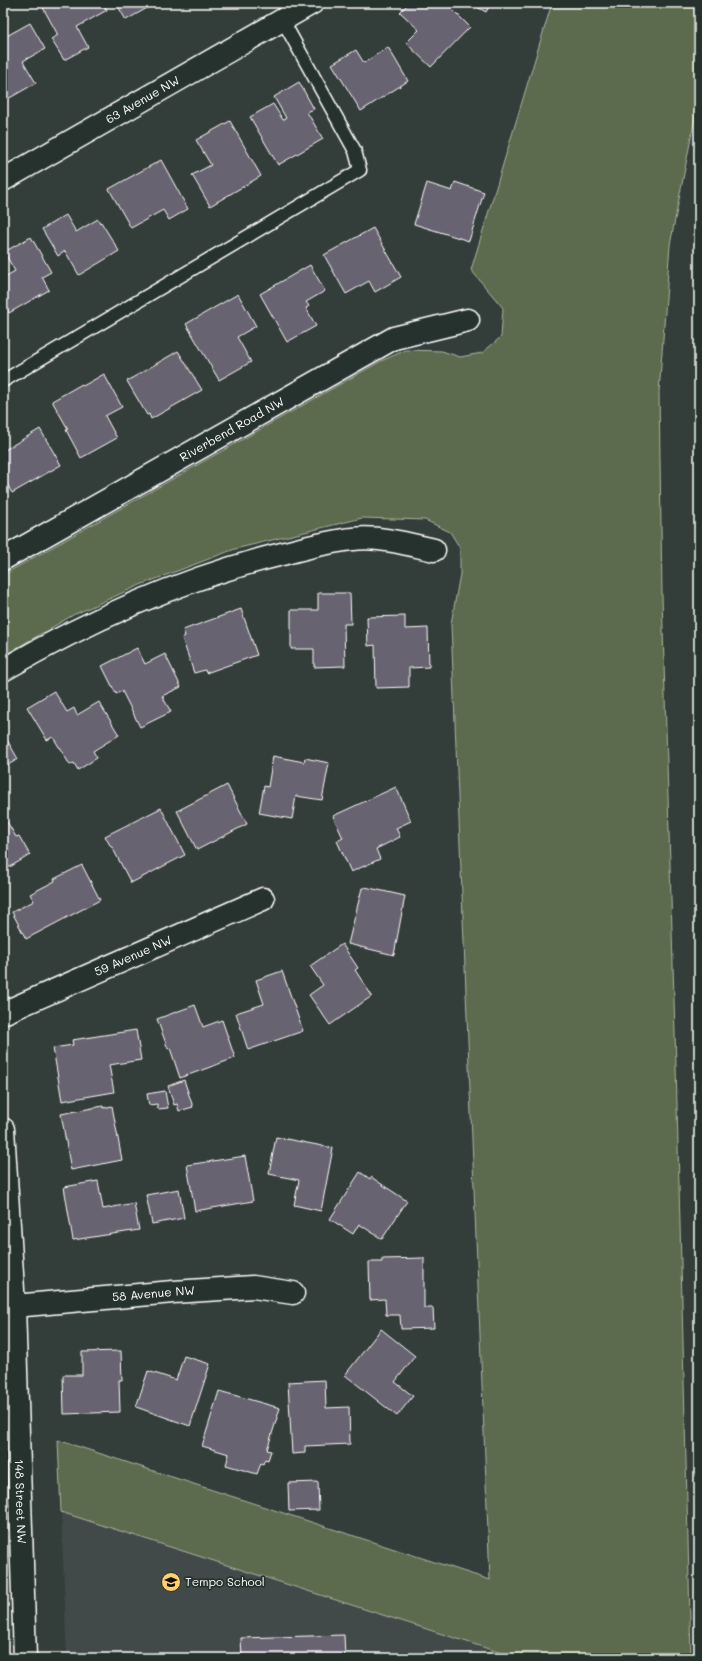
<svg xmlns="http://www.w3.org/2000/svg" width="702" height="1661" font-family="Mali,sans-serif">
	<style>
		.built { fill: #43494a }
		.green { fill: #5c6b4e; stroke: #aeb5a6 }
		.building { fill: #68646f; stroke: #fff }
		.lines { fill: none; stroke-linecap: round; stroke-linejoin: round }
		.service-casing { stroke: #fff; stroke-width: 15 }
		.minor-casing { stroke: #fff; stroke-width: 25 }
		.tertiary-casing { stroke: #fff; stroke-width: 25 }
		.service { stroke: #26332d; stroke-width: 12 }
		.minor { stroke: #26332d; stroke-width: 22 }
		.tertiary { stroke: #26332d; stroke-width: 22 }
		.labels { text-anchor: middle; stroke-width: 3.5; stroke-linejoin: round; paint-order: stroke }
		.street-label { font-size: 12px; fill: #fff; stroke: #26332d }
		.poi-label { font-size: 12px; fill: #fff; stroke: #26332d; text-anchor: start }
	</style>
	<rect width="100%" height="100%" fill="#333d3a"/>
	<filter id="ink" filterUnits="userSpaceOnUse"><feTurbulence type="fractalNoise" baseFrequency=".025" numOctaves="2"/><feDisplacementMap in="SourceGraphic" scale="8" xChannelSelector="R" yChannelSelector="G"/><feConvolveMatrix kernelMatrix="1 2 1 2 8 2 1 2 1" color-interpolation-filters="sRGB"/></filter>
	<g filter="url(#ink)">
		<path class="built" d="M 61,1512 L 493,1651 L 517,1658 L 67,1658 Z"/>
		<path class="green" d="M 552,3 L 699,3 L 699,97 L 670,245 L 659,392 L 662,595 L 676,1066 L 691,1658 L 517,1658 L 61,1512 L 58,1440 L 490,1580 L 451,624 L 460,574 L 460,548 L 450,532 L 425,520 L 362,518 L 235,549 L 140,585 L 73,615 L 3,656 L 3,575 L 381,361 L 406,350 L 442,351 L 460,357 L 482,353 L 501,337 L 503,308 L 471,270 Z"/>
		<g class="building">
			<path d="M 42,3 L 103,3 L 107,10 L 77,27 L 88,47 L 64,60 L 51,39 L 58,35 L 41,4 Z"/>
			<path d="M 116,3 L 147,3 L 149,7 L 126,20 Z"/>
			<path d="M 409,3 L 446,3 L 470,27 L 431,67 L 406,43 L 419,30 L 400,12 Z"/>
			<path d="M 470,3 L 491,3 L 486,12 Z"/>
			<path d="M 30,23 L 45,49 L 23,61 L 36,83 L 6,100 L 3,95 L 3,38 Z"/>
			<path d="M 388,47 L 408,81 L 361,111 L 332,64 L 356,50 L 364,63 Z"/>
			<path d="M 299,82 L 314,109 L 307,112 L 323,139 L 278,165 L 250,117 L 273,104 L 283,120 L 286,118 L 274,97 Z"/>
			<path d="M 230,121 L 261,176 L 210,206 L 192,175 L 211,165 L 196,140 Z"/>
			<path d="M 161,160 L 188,209 L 169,220 L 163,210 L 131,228 L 109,189 Z"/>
			<path d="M 455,182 L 484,192 L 469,241 L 414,224 L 427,183 L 452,191 Z"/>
			<path d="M 66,215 L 76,232 L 98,219 L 100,223 L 101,222 L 119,251 L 79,275 L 65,251 L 58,256 L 42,229 Z"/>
			<path d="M 373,228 L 401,277 L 375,292 L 369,281 L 346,294 L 324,255 Z"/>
			<path d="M 31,237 L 51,272 L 42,277 L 49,290 L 9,313 L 3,302 L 3,278 L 15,271 L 4,252 Z"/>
			<path d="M 310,265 L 325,291 L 306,302 L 309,306 L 306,308 L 316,326 L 287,342 L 260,294 Z"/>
			<path d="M 238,294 L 256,326 L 237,337 L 251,362 L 219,380 L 186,324 Z"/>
			<path d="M 178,351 L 202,390 L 151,419 L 149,414 L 147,415 L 127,381 Z"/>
			<path d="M 104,374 L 122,407 L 105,416 L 117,438 L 81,458 L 66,430 L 68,429 L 52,401 L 82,384 L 83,386 Z"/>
			<path d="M 40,429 L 61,465 L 12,493 L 3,477 L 3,451 Z"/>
			<path d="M 318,593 L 350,593 L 351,624 L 344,624 L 345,666 L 314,667 L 314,649 L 291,649 L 291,610 L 318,610 Z"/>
			<path d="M 241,609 L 257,655 L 206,673 L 205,670 L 194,673 L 182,638 L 185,636 L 183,630 Z"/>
			<path d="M 405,616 L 405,629 L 428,628 L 429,667 L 409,668 L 409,687 L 376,688 L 375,645 L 368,646 L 367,617 Z"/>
			<path d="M 137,648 L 145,664 L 165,654 L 181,687 L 162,696 L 171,712 L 140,727 L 122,691 L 116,694 L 102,666 Z"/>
			<path d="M 54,691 L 67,712 L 74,708 L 77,715 L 99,702 L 119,735 L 93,751 L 97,758 L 78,770 L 74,763 L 70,765 L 53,737 L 47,740 L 27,707 Z"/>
			<path d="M 3,733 L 18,759 L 3,768 Z"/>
			<path d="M 273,756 L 304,762 L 305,758 L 329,763 L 322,800 L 296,796 L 292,819 L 259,813 L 264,786 L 268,787 Z"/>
			<path d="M 227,785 L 247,824 L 197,850 L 177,811 Z"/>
			<path d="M 396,787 L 411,821 L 396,828 L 400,837 L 376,849 L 380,859 L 351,872 L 337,841 L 343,838 L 333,816 Z"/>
			<path d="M 161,808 L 185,855 L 131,883 L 112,847 L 111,847 L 105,836 Z"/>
			<path d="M 3,815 L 16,837 L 19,836 L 30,855 L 3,871 Z"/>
			<path d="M 82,865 L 100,900 L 26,939 L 12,912 L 34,901 L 30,894 L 55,881 L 54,879 Z"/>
			<path d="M 365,887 L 405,896 L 394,955 L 348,944 L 362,888 L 365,888 Z"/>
			<path d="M 342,944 L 358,968 L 355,970 L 372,996 L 330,1025 L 309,995 L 323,985 L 310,966 Z"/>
			<path d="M 282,971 L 303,1031 L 248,1050 L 236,1013 L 264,1004 L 256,980 Z"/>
			<path d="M 195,1005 L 203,1027 L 222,1020 L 235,1058 L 180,1078 L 170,1048 L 168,1049 L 157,1019 Z"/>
			<path d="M 136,1030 L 141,1060 L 109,1065 L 114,1092 L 62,1101 L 53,1048 L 73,1045 L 72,1040 Z"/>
			<path d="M 184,1080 L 193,1107 L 179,1111 L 177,1104 L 174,1105 L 168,1086 Z"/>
			<path d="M 165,1091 L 168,1108 L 158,1109 L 157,1104 L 149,1105 L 147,1094 Z"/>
			<path d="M 103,1106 L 103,1108 L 112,1106 L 122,1160 L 71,1170 L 61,1114 Z"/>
			<path d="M 276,1137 L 333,1148 L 321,1211 L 294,1205 L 299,1180 L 269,1174 Z"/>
			<path d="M 245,1156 L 253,1201 L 195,1211 L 187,1165 Z"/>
			<path d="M 360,1172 L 370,1179 L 371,1177 L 407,1201 L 382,1239 L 359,1224 L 353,1234 L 330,1219 Z"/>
			<path d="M 98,1181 L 103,1209 L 134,1203 L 139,1230 L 73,1240 L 64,1187 Z"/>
			<path d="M 179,1189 L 184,1218 L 152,1224 L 146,1195 Z"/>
			<path d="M 424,1258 L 424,1308 L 433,1308 L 434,1328 L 401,1329 L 400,1315 L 386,1315 L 385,1299 L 370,1300 L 369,1262 L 382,1262 L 382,1259 Z"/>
			<path d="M 381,1329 L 415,1356 L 395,1382 L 413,1396 L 397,1416 L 345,1375 Z"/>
			<path d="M 121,1351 L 122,1380 L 119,1380 L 120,1412 L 64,1414 L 63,1375 L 82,1375 L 82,1352 Z"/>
			<path d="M 184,1356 L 210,1364 L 190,1426 L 136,1407 L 148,1371 L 176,1380 Z"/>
			<path d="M 325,1380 L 326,1408 L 349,1407 L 350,1444 L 305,1446 L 305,1453 L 292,1454 L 288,1382 Z"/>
			<path d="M 219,1391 L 280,1408 L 267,1450 L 271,1451 L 268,1460 L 265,1459 L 263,1464 L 261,1463 L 257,1474 L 226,1465 L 229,1454 L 202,1446 Z"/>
			<path d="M 318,1482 L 319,1510 L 289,1511 L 288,1483 Z"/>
			<path d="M 344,1635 L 345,1658 L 242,1658 L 241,1638 Z"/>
		</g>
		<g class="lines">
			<defs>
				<path id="service" d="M 3,381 L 360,170 L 355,151 L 283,21"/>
				<g id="minor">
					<path id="s1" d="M 3,180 L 312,3"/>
					<path id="s2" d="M 3,559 L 394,338 L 468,320"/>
					<path d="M 3,670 C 91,619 183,578 282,554 C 305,548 329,541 353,539 C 380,536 408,544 434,550"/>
					<path id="s3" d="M 3,1013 L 263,899"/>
					<path id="s4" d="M 14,1306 L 173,1292 L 253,1287 L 293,1293"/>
				</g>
				<g id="tertiary">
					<path id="s5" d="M 3,1129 L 14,1306 L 25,1658"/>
				</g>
			</defs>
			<use href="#service" class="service-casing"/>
			<use href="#minor" class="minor-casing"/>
			<use href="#tertiary" class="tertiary-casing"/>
			<use href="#service" class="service"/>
			<use href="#minor" class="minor"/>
			<use href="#tertiary" class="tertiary"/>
		</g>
	</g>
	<defs>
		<symbol id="school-disc" viewBox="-11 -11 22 22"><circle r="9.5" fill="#ffd166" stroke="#26332d"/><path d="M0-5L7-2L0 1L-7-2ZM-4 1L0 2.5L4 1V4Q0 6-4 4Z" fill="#111"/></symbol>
	</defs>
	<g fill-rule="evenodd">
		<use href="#school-disc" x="160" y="1571" width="22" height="22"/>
	</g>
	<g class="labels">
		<g class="street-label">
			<text dy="4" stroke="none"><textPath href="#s1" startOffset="161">63 Avenue NW</textPath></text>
			<text dy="4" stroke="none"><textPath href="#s2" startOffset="263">Riverbend Road NW</textPath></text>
			<text dy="4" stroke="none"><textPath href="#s3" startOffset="142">59 Avenue NW</textPath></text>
			<text dy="4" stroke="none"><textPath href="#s4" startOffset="140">58 Avenue NW</textPath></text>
			<text dy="4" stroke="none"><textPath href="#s5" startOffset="373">148 Street NW</textPath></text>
		</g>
		<g class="poi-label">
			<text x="185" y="1586">Tempo School</text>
		</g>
	</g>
	<rect width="702" height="1661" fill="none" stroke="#26332d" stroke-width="16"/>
	<rect x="8" y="8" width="686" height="1645" fill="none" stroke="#fff" stroke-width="1.5" filter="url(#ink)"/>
</svg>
